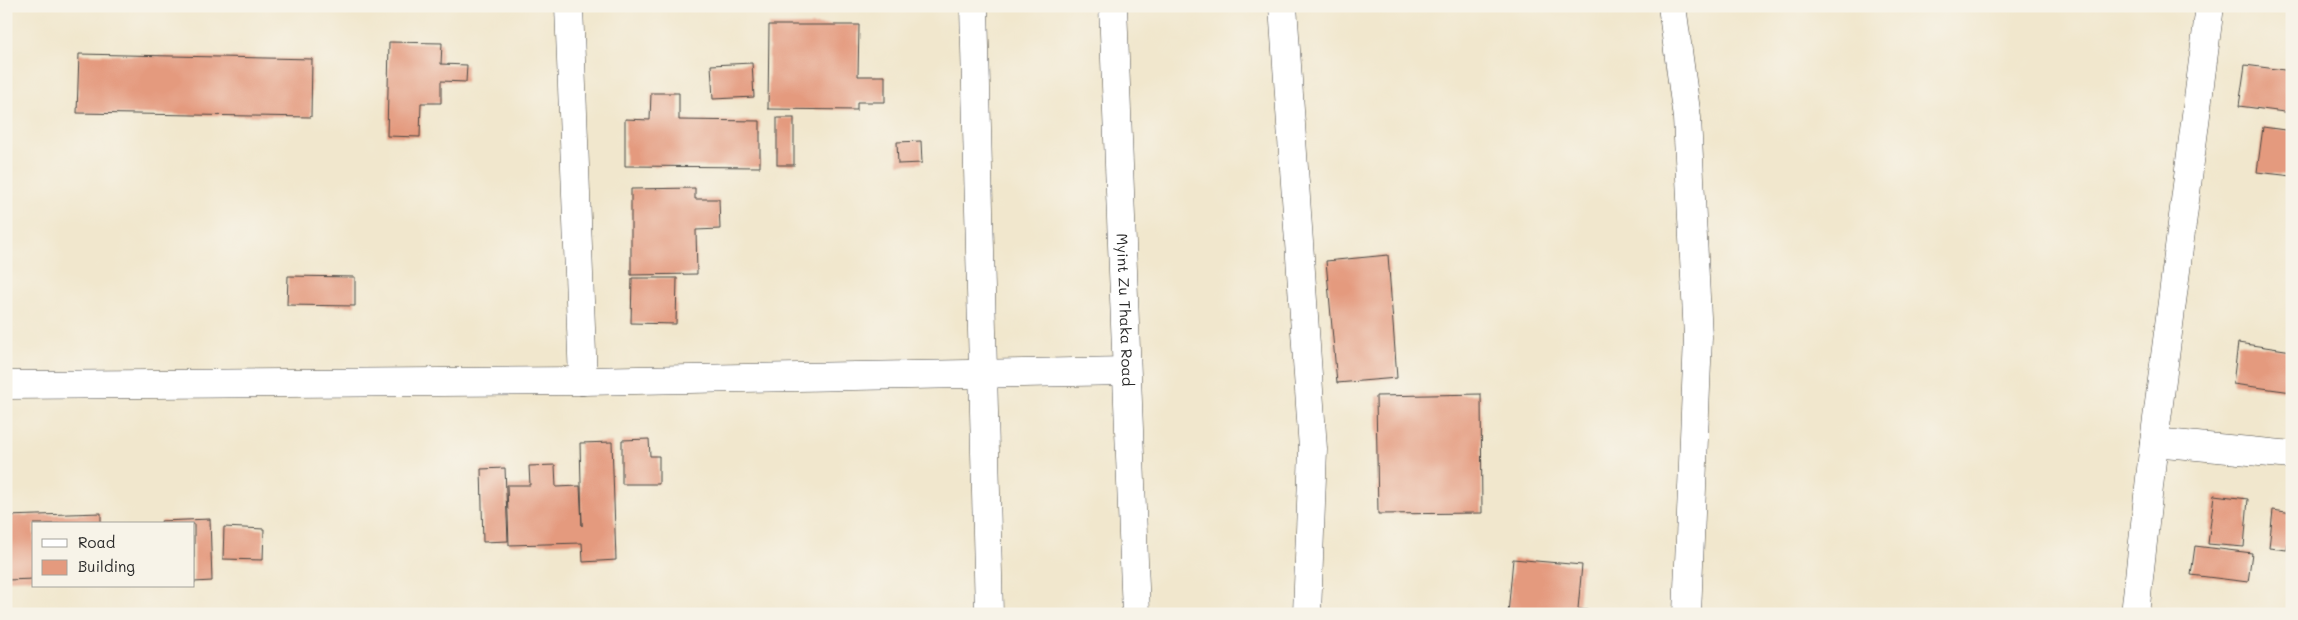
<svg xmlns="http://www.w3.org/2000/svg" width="2298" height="620" font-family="Mali,sans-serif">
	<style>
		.building { fill: #e49a7e }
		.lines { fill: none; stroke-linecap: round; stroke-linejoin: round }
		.minor-casing { stroke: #494743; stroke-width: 29 }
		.tertiary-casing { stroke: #494743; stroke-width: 29 }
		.minor { stroke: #fff; stroke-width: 28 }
		.tertiary { stroke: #fff; stroke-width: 28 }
		.labels { text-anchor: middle; stroke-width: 5; stroke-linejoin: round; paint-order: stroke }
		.street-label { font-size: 15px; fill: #2b2b2b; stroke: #f7f3e8 }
	</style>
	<rect width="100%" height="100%" fill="#f7f3e8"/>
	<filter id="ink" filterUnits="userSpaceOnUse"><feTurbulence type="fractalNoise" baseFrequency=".02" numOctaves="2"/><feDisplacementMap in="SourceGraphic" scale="10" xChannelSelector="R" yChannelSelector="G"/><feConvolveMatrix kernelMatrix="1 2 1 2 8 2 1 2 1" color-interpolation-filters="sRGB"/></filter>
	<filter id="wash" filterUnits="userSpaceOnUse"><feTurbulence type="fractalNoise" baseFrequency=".0096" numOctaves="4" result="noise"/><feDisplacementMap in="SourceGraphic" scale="20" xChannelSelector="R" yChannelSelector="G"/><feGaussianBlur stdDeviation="1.12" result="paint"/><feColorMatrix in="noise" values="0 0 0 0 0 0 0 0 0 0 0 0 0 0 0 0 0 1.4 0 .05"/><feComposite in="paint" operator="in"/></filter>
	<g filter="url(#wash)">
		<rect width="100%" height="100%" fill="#f1e7cd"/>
		<g id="blocks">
			<g class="building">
				<path d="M 769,25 L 859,25 L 858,76 L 885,76 L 885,102 L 857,102 L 857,110 L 768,109 Z"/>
				<path d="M 389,42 L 442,43 L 441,64 L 467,65 L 466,82 L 441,81 L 441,103 L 421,103 L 420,137 L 387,136 Z"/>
				<path d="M 79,54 L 312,59 L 311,117 L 77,113 Z"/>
				<path d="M 752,63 L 754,97 L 713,99 L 711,65 Z"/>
				<path d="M 2245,65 L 2292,71 L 2292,113 L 2239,106 Z"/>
				<path d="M 651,93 L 679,93 L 679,120 L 760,121 L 760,167 L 625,166 L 625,119 L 650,120 Z"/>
				<rect x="777" y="118" width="17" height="47"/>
				<path d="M 2263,127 L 2292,131 L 2292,176 L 2257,172 Z"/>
				<path d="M 921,141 L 922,163 L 898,164 L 897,142 Z"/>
				<path d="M 695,188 L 695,199 L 719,199 L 720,229 L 696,230 L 697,274 L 631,275 L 631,189 Z"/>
				<path d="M 1388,255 L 1397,378 L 1337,383 L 1326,261 Z"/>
				<path d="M 288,276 L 355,277 L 355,306 L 287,305 Z"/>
				<path d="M 632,278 L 677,278 L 676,324 L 631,323 Z"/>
				<path d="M 2238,343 L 2292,351 L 2292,392 L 2233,384 Z"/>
				<path d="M 1481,394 L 1482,513 L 1378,514 L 1376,396 Z"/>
				<path d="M 649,439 L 650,456 L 659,456 L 659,484 L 622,484 L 622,440 Z"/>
				<path d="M 612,442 L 616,560 L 583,562 L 582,543 L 509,545 L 507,485 L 530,485 L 529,466 L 555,465 L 556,487 L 580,486 L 582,526 L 580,443 Z"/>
				<path d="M 505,468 L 508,541 L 483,542 L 481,469 Z"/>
				<path d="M 2214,495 L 2248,499 L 2244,547 L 2208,544 Z"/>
				<path d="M 2273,510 L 2292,513 L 2287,550 L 2269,548 Z"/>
				<path d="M 101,513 L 101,524 L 34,524 L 34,579 L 7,580 L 6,516 Z"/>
				<path d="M 210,519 L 212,581 L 194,582 L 194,524 L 162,524 L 161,521 Z"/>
				<path d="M 224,527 L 264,529 L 263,560 L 223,559 Z"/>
				<path d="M 2195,546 L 2252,553 L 2248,582 L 2191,575 Z"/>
				<path d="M 1513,559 L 1582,565 L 1578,609 L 1607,612 L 1607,614 L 1508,614 Z"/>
			</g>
		</g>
	</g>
	<g filter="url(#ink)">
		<use href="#blocks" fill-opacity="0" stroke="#494743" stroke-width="1"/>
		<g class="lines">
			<defs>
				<g id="minor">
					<path d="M 569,6 L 583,381"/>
					<path d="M 974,6 L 989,614"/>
					<path d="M 1283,6 L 1313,449 L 1307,614"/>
					<path d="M 1672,6 L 1687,118 L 1698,337 L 1687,614"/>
					<path d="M 6,385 L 583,381 L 1126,371"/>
					<path d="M 2154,442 L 2292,455"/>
					<path d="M 2135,614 L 2154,442 L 2210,6"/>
				</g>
				<g id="tertiary">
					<path id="s1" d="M 1113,6 L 1136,614"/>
				</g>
			</defs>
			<use href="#minor" class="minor-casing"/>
			<use href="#tertiary" class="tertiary-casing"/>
			<use href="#minor" class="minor"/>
			<use href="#tertiary" class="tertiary"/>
		</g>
	</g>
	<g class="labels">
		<g class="street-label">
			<text dy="5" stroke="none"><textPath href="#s1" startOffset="304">Myint Zu Thaka Road</textPath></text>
		</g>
	</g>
	<rect width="2298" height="620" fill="none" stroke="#f7f3e8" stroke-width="25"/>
	<rect x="32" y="522" width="162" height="65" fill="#f7f3e8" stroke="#a5a39c"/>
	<rect x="42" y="539" width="25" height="8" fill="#ffffff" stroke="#a5a39c"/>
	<text x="78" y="548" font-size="15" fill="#2b2b2b">Road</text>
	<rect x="42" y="560" width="25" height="15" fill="#e49a7e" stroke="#a5a39c"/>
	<text x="78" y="572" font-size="15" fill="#2b2b2b">Building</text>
</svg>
